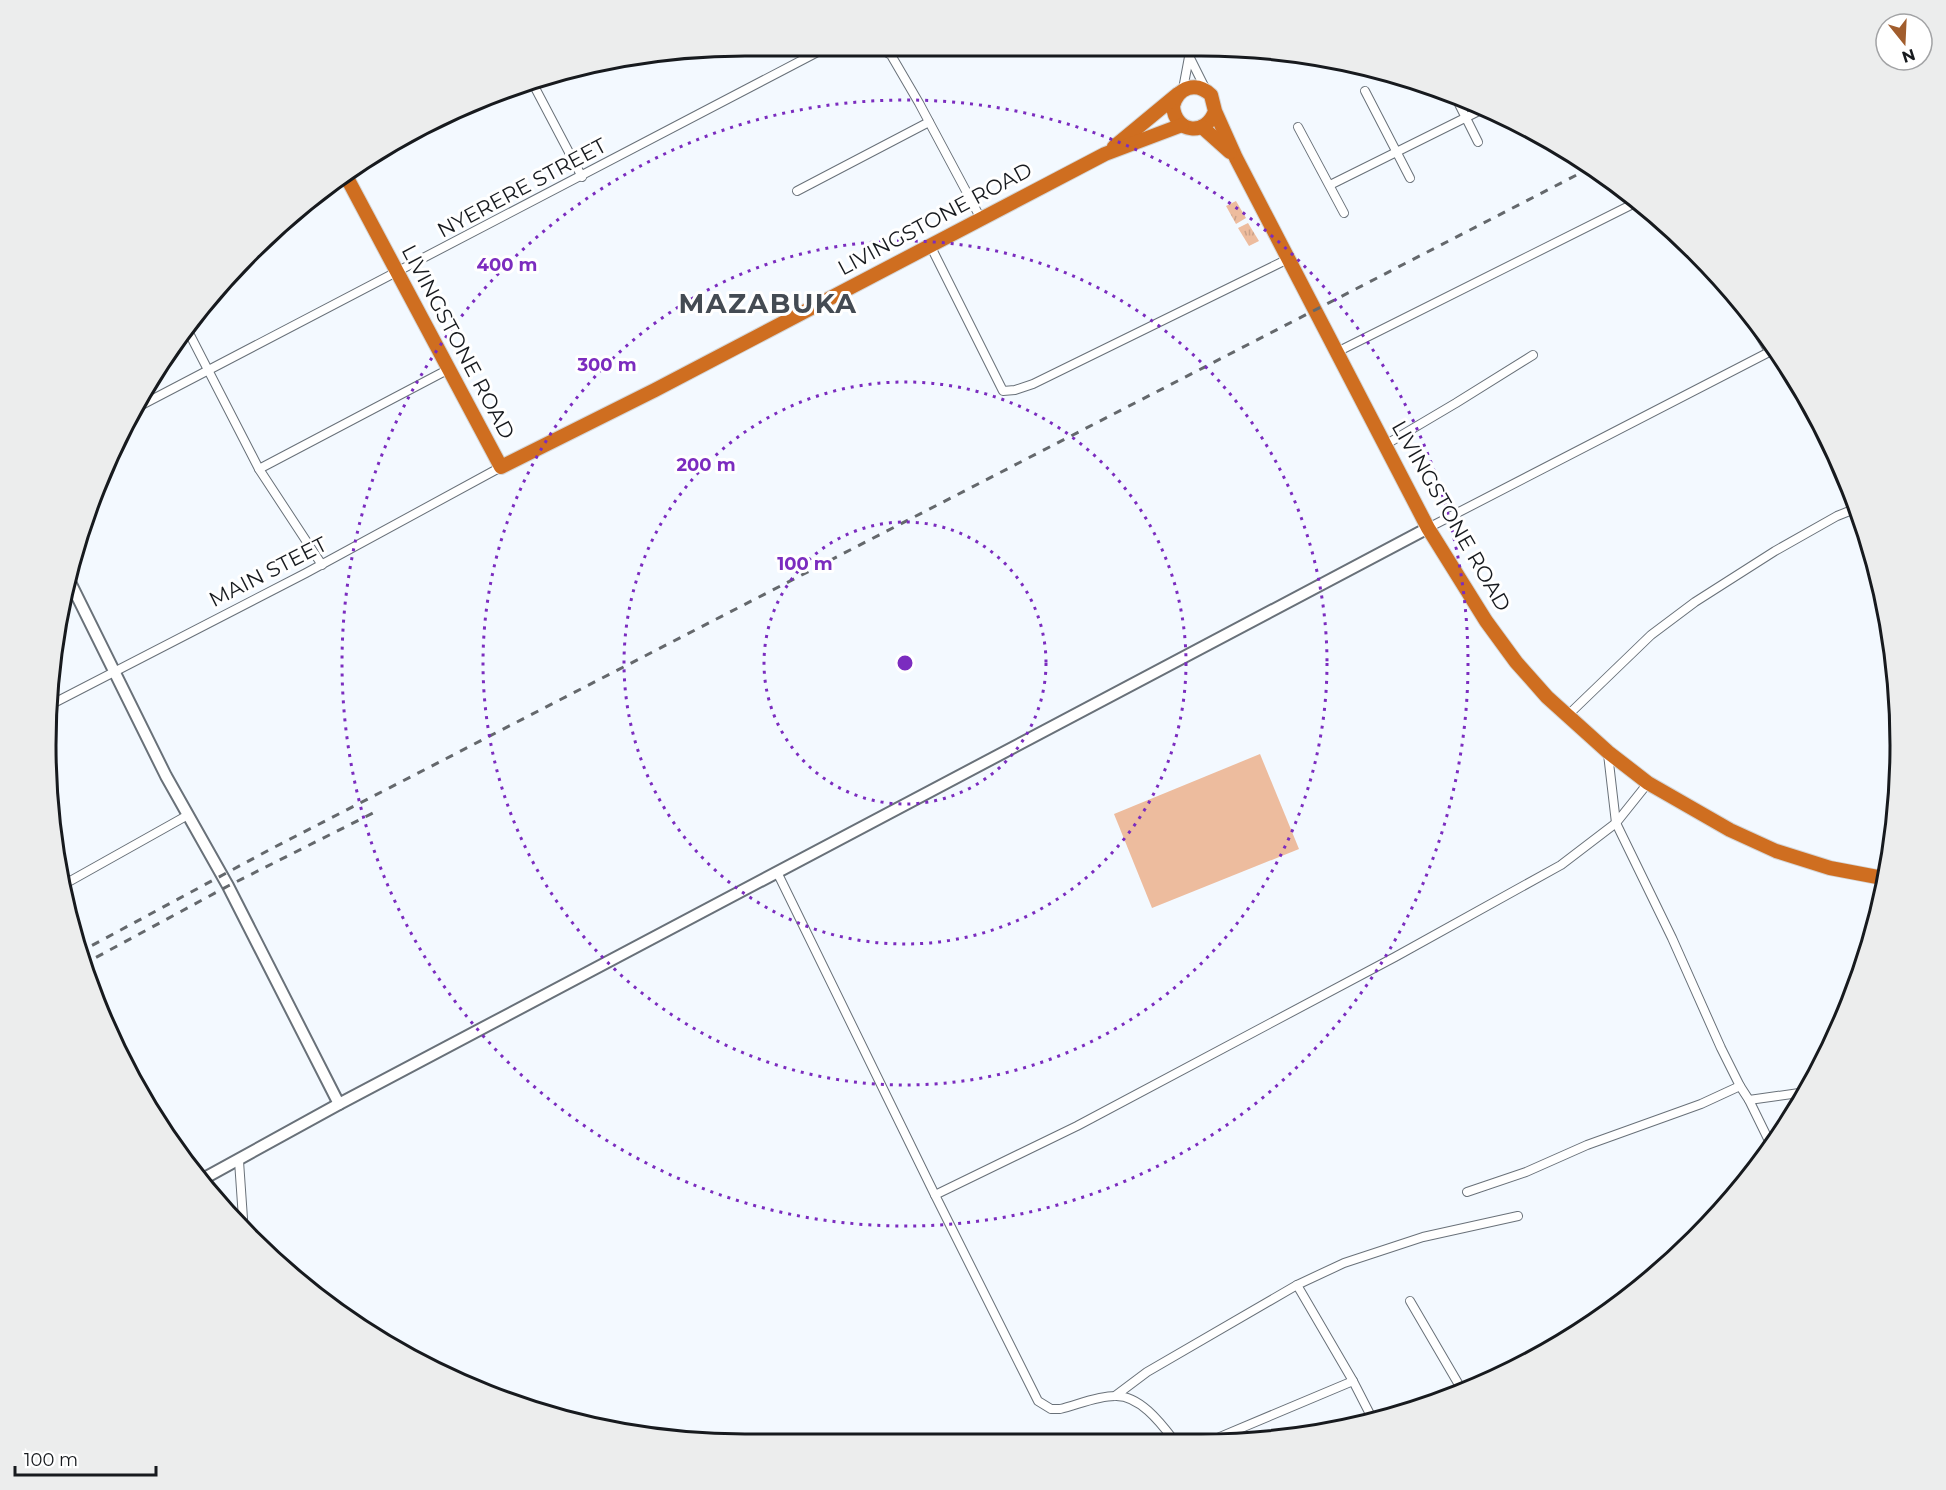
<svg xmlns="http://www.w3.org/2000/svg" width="1946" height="1490" font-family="Montserrat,sans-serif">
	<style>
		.grass { fill: url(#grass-tufts) }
		.green { fill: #edbc9e }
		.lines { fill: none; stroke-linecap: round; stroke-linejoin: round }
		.street-casing { stroke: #697179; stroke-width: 10 }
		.secondary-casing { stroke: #697179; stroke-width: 14 }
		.highway-casing { stroke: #d5d6d6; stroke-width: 16 }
		.street { stroke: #fff; stroke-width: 8 }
		.secondary { stroke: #fff; stroke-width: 10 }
		.highway { stroke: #cf6e20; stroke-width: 14 }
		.rail { stroke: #64686c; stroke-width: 3; stroke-dasharray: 8 8; stroke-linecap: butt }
		.ring { fill: none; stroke: #7b2cbf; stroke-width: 3; stroke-dasharray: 3 6 }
		.labels { text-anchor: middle; stroke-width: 6; stroke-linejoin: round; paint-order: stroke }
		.street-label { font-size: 21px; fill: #171a1e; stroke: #fff }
		.district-label { font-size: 27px; font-weight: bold; letter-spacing: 1.5px; fill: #444b53; stroke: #fff }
		.rim { fill: none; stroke: #171a1e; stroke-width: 3 }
		.centre { fill: #7b2cbf; stroke: #fff; stroke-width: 3 }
		.ring-label { font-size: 18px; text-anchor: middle; font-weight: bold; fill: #7b2cbf; stroke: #fff; stroke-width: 6; stroke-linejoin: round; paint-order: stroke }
	</style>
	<defs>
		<pattern id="grass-tufts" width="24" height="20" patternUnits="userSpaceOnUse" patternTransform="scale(1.5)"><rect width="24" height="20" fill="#edbc9e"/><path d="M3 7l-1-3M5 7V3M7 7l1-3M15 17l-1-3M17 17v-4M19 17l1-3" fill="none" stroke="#caa188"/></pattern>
	</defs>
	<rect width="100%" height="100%" fill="#f3f9ff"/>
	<g class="grass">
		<path d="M 1236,201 L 1246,218 L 1236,224 L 1226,206 Z"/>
		<path d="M 1248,223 L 1259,241 L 1249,246 L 1238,228 Z"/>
	</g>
	<path class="green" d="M 1260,754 L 1299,849 L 1152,908 L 1114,814 Z"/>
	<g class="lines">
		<defs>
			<g id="street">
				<path d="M 874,45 L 891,55 L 919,103 L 981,219"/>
				<path d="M 1184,46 L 1206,90"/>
				<path d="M 532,82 L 582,177"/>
				<path d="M 1183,89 L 1189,57"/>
				<path d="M 1365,91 L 1410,178"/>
				<path d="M 1455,96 L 1478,142"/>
				<path d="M 1298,127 L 1344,213"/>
				<path d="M 1330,185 L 1485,108"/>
				<path d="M 797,191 L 929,122"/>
				<path d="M 930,245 L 1003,391 L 1015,390 L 1033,384 L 1288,259"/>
				<path d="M 1730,287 L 1769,351"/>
				<path d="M 188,331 L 259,469 L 449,369"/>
				<path d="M 1337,352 L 1639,201"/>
				<path d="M 132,410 L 831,45"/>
				<path d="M 1385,445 L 1456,403 L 1533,355"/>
				<path d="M 259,469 L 322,565"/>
				<path d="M 1428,528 L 1777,348"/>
				<path d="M 50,705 L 306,573 L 501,467"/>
				<path d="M 1567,716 L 1651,635 L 1695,602 L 1775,551 L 1837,516 L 1857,508"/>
				<path d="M 1608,754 L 1616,823 L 1672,938 L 1721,1048 L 1740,1086 L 1749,1100 L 1772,1147"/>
				<path d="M 777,872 L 935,1195 L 1038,1401 L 1051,1409 L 1060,1409 C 1077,1405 1097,1396 1115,1396 C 1139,1395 1160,1422 1173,1439"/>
				<path d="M 63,885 L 188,815"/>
				<path d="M 1749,1100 L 1806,1092"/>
				<path d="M 239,1161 L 244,1233"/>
				<path d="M 1467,1192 L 1526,1172 L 1587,1145 L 1701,1104 L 1740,1086"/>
				<path d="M 935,1195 L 1077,1126 L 1395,957 L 1561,865 L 1616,823 L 1648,783"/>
				<path d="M 1297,1285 L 1353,1381 L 1373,1420"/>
				<path d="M 1410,1301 L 1462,1390"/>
				<path d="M 1115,1396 L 1147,1372 L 1297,1285 L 1344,1263 L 1423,1237 L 1518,1216"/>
				<path d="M 1215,1439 L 1353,1381"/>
			</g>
			<g id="secondary">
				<path d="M 67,576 L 166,776 L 228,886 L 339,1104"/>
				<path d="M 201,1180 L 339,1104 L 1428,528"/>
			</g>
			<g id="highway">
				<path d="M 1215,111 C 1206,137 1175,133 1173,106 C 1178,87 1196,81 1211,95 L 1215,111 L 1236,158 L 1428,528 L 1486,621 L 1516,662 L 1547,697 L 1608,752 L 1648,783 L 1730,830 L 1776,851 L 1830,868 L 1888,879"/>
				<path d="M 1202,127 L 1230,152"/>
				<path d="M 1114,147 L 1178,94"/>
				<path d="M 346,176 L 501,467 L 655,390 L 1105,154 L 1182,125"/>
			</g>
		</defs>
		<use href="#street" class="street-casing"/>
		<use href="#secondary" class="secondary-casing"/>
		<use href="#highway" class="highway-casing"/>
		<use href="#street" class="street"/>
		<use href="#secondary" class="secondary"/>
		<use href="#highway" class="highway"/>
		<g class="rail">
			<path d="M 78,953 L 269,850 L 1592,167"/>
			<path d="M 82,965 L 228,886 L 375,812"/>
		</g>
	</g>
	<g class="ring">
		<circle cx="905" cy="663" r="141"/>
		<circle cx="905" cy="663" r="281"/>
		<circle cx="905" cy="663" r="422"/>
		<circle cx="905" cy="663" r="563"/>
	</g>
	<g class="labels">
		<g class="street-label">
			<text transform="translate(522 188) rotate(-28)" y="7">NYERERE STREET</text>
			<text transform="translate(935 219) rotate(-28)" y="7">LIVINGSTONE ROAD</text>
			<text transform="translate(458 342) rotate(62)" y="7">LIVINGSTONE ROAD</text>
			<text transform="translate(1451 516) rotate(60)" y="7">LIVINGSTONE ROAD</text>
			<text transform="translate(268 572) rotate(-27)" y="7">MAIN STEET</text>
		</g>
		<g class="district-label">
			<text x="768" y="313">MAZABUKA</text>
		</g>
	</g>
	<path d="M0 0H1946V1490H0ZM745 56H1201A689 689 0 0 1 1890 745V745A689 689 0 0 1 1201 1434H745A689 689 0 0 1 56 745V745A689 689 0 0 1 745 56Z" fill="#eceded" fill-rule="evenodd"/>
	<path class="rim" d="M745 56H1201A689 689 0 0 1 1890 745V745A689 689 0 0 1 1201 1434H745A689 689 0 0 1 56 745V745A689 689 0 0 1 745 56Z"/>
	<circle cx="905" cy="663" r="9" class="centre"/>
	<g class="ring-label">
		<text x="507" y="271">400 m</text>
		<text x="607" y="371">300 m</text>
		<text x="706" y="471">200 m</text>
		<text x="805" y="570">100 m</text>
	</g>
	<g transform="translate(1904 42) rotate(162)"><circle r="28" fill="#ffffff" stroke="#a2a3a5" stroke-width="1.5"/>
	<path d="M0-4.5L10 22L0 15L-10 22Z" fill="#a15d2d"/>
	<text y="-9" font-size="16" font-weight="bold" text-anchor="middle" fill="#171a1e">N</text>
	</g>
	<path d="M15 1466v9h141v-9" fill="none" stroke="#171a1e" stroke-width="3"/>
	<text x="24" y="1466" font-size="18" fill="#171a1e" stroke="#ffffff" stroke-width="4.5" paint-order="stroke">100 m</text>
</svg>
